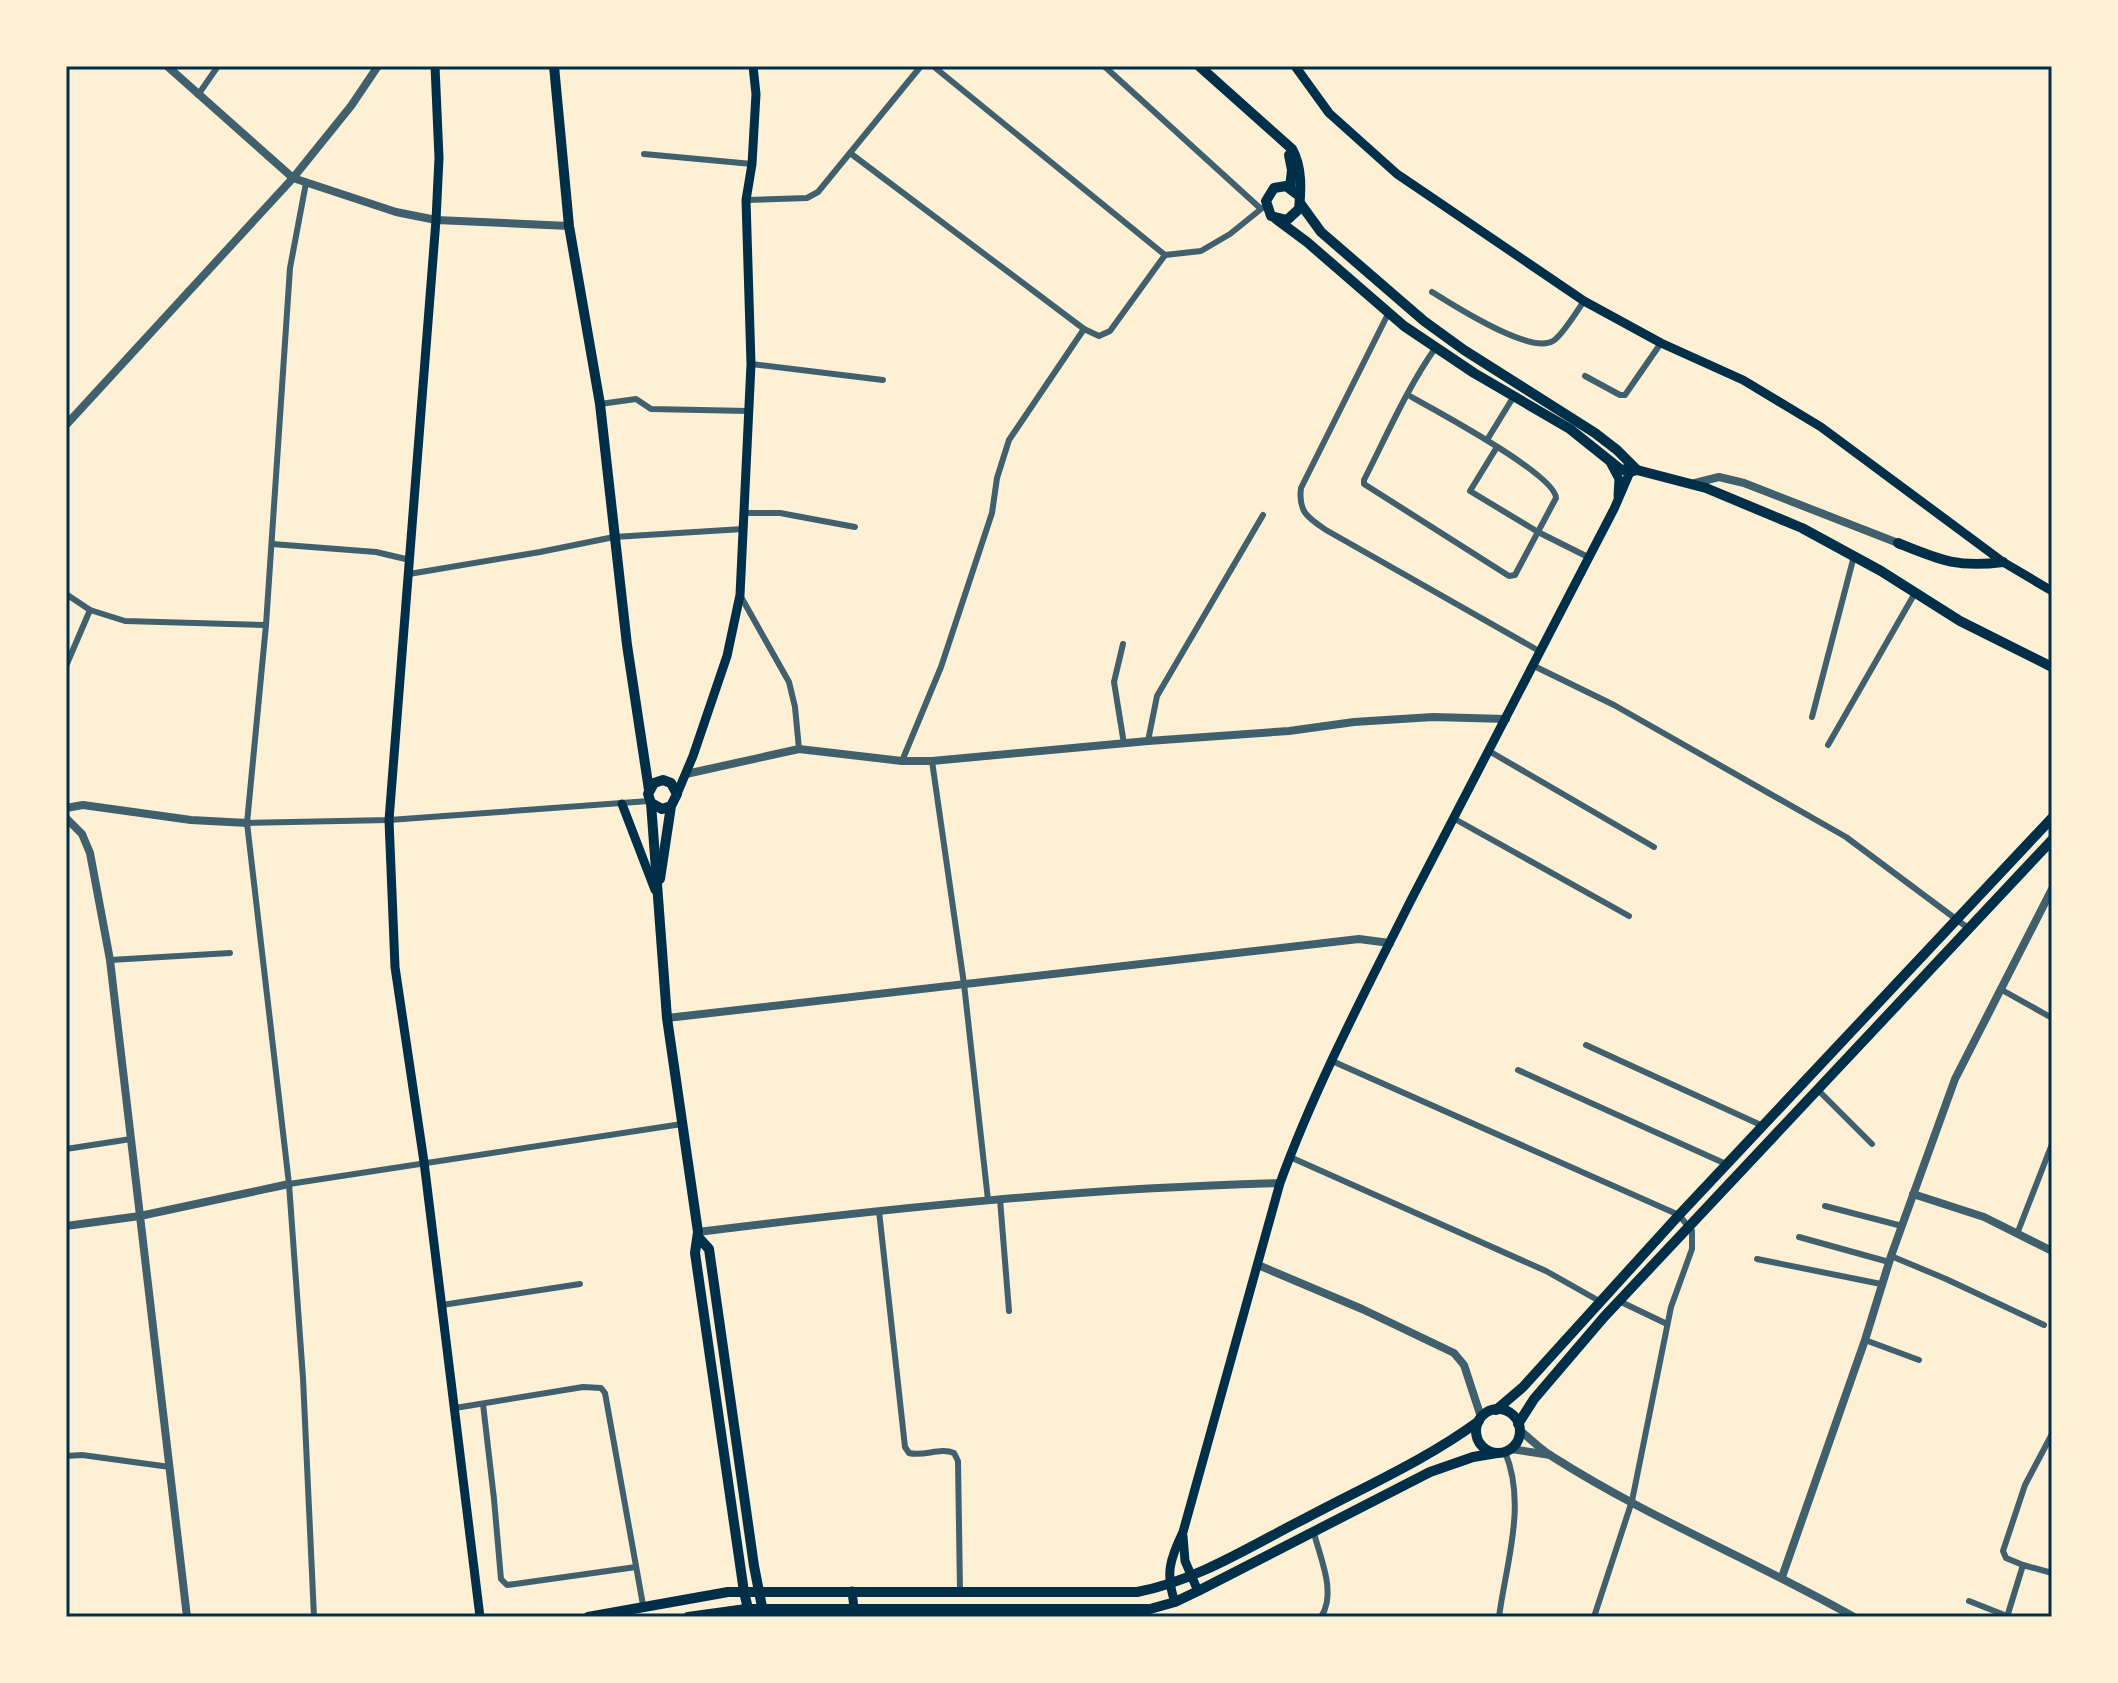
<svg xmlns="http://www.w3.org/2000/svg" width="2118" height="1683" font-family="'Fira Sans Condensed',sans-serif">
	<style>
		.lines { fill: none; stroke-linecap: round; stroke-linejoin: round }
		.minor { stroke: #3f606c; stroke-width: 6 }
		.tertiary { stroke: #3f606c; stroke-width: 8 }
		.secondary { stroke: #003049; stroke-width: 9 }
		.primary { stroke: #003049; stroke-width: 10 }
		.neatline { fill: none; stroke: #003049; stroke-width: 3 }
	</style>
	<rect width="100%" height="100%" fill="#fdf0d5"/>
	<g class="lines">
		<g class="minor">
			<path d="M 933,66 L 1165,255 L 1201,251 L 1230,234 L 1266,205"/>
			<path d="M 1104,66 L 1260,208"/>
			<path d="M 198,95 L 218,66"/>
			<path d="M 850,153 L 1084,329 L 1099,336 L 1110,331 L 1165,255"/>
			<path d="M 644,154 L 752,164"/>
			<path d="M 306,183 L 290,268 L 266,625 L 247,823 L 289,1184 L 303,1378 L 314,1617"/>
			<path d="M 746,200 L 807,198 L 818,192 L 921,66"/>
			<path d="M 1432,292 C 1453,305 1530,355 1553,341 C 1562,336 1577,311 1584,301"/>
			<path d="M 1388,314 L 1301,488 C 1298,512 1308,518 1326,530 L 1541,652"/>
			<path d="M 751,364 L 883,380"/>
			<path d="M 1585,376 L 1620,395 L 1625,395 L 1661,343"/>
			<path d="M 1408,395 C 1433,409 1555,474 1556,498 L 1515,575 L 1509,576 L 1364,484 L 1364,480 C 1387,435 1407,388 1436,347"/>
			<path d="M 600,404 L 636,399 L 651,409 L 749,411"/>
			<path d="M 1487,440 L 1514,396"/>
			<path d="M 1497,447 L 1470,491 L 1538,532 L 1588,557"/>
			<path d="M 744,513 L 780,513 L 855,527"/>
			<path d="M 272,544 L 376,552 L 410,560"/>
			<path d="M 409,574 L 540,552 L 614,537 L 743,529"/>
			<path d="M 66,594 L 90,610 L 125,621 L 266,625"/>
			<path d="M 740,595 L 789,682 L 795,707 L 799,749"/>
			<path d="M 1123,644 L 1114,682 L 1124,744"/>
			<path d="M 66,666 L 90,610"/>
			<path d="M 1534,666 L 1614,705 L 1846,837 L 1968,928"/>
			<path d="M 1812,717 L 1854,556"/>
			<path d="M 1148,741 L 1157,696 L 1263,515"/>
			<path d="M 1828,745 L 1915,593"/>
			<path d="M 1489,751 L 1654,847"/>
			<path d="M 902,761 L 941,667 L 992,513 L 997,478 L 1009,440 L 1084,329"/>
			<path d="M 932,761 L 964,984 L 988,1200"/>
			<path d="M 1453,818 L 1629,916"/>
			<path d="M 247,823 L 389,820 L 649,801"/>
			<path d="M 110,960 L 230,953"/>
			<path d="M 2002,990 L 2052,1018"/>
			<path d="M 1586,1045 L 1763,1126"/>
			<path d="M 1332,1061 L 1679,1215 L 1692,1231 L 1692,1249 L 1671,1307 L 1632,1501 L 1594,1617"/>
			<path d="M 1518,1070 L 1726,1164"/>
			<path d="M 1817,1089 L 1872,1144"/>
			<path d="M 66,1149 L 131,1139"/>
			<path d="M 1290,1157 L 1546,1271 L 1601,1302"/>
			<path d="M 289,1184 L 682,1124"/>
			<path d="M 1000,1199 L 1009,1311"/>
			<path d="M 1825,1206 L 1902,1226"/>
			<path d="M 879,1211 L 905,1447 L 909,1453 C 924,1457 940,1447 954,1453 L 958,1461 L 960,1591"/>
			<path d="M 2017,1234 L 2052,1144"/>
			<path d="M 1799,1237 L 1889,1262"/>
			<path d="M 1891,1256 L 1946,1279 L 2044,1325"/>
			<path d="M 1757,1259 L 1881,1284"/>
			<path d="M 1619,1301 L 1667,1324"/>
			<path d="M 442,1305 L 580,1284"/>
			<path d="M 1865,1340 L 1919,1360"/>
			<path d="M 483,1404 L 494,1499 L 501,1579 L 507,1585 L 515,1584 L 636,1567"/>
			<path d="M 455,1408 L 583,1387 L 601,1388 L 605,1393 L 643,1605"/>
			<path d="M 66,1456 L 82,1455 L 170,1467"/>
			<path d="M 1314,1533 C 1320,1558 1337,1593 1321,1617"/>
			<path d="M 2023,1565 L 2006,1558 L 2003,1551 L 2025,1485 L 2052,1434"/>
			<path d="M 1969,1601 L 2007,1616"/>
			<path d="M 1499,1617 C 1506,1564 1527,1504 1505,1452"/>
			<path d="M 2007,1617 L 2023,1565 L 2052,1573"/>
		</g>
		<g class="tertiary">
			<path d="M 167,66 L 293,178 L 396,212 L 436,220 L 569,226"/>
			<path d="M 66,425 L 293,178 L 351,106 L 378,66"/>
			<path d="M 1691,484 L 1719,477 L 1744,483 L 1898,543"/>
			<path d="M 686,774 L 799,749 L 902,761 L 932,761 L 1148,741 L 1289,731 L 1354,722 L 1433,717 L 1506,719"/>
			<path d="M 66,808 L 83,805 L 191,820 L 247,823"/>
			<path d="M 66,818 L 82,834 L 90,853 L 110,960 L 187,1617"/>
			<path d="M 667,1018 L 1359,939 L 1390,943"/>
			<path d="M 1913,1194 L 1984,1217 L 2052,1251"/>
			<path d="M 66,1226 L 140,1216 L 289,1184"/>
			<path d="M 698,1232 C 891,1208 1085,1188 1280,1183"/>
			<path d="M 1258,1265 L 1362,1309 L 1454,1353 L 1464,1365 L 1481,1417"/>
			<path d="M 1519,1430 C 1531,1439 1541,1450 1553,1457 C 1649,1518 1755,1561 1854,1617"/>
			<path d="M 1511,1449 L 1550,1455"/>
			<path d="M 1782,1577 L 1865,1340 L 1891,1256 L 1955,1079 L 2052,889"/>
		</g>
		<g class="secondary">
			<path d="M 435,66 L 439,158 L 436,220 L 389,820 L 395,967 L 424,1162 L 480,1617"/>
			<path d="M 1295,66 L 1329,113 L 1397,174 L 1431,197 L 1584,301 L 1661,343 L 1743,380 L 1821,427 L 2003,562 L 2052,591"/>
			<path d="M 1611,464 L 1619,479 L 1618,496"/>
			<path d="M 677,794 L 693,756 L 727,656 L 740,595 L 751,364 L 746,200 L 752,164 L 756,94 L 753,66"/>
			<path d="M 622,804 L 655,890"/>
			<path d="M 1183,1536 L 1185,1561 L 1198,1591"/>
			<path d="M 852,1591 L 855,1617"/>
			<path d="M 1175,1602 C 1165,1574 1170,1559 1183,1532 L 1280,1183 C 1315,1087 1364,994 1410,902 C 1477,771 1545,640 1614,509 L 1630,472 L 1628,465"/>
		</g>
		<g class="primary">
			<path d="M 554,66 L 569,226 L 600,404 L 627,645 L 649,790"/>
			<path d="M 1199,66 L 1292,149 C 1302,167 1301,189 1299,209 L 1287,220 L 1271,216 L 1266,201 L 1274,188 L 1286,186 L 1298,195"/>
			<path d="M 1289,155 L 1292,170 L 1290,187"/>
			<path d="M 1300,203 L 1321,232 L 1424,321 L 1464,350 L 1595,433 L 1617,450 L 1637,470"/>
			<path d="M 1276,219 L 1307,242 L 1404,326 L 1474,373 L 1570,429 L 1620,469 L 1630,472 L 1637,470"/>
			<path d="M 1637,470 L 1706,488 L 1802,528 L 1881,571 L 1960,621 L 2052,667"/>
			<path d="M 1898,543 C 1940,560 1957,568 2003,562"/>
			<path d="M 651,803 L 667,1018 L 698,1232 L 695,1253 L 744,1592 L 750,1617"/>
			<path d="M 660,879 L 671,806 L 677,794 L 671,783 L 663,780 L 654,783 L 648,794 L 651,803 L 662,809 L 671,806"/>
			<path d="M 698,1237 L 709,1249 L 754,1566 L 764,1617"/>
			<circle cx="1498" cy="1431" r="22"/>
			<path d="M 1496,1410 L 1523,1387 L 1679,1215 L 2052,818"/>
			<path d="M 1518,1424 L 1534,1399 L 1604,1317 L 2052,840"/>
			<path d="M 588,1617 L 728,1592 L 1137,1592 C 1197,1581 1252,1545 1306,1518 C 1364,1487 1426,1460 1479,1421"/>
			<path d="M 688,1617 L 746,1609 L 1150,1609 L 1175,1602 L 1198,1591 L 1430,1472 L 1473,1457 L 1497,1453"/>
		</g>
	</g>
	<rect width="2118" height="1683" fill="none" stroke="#fdf0d5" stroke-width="136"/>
	<rect x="68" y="68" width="1982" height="1547" class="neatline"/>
</svg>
